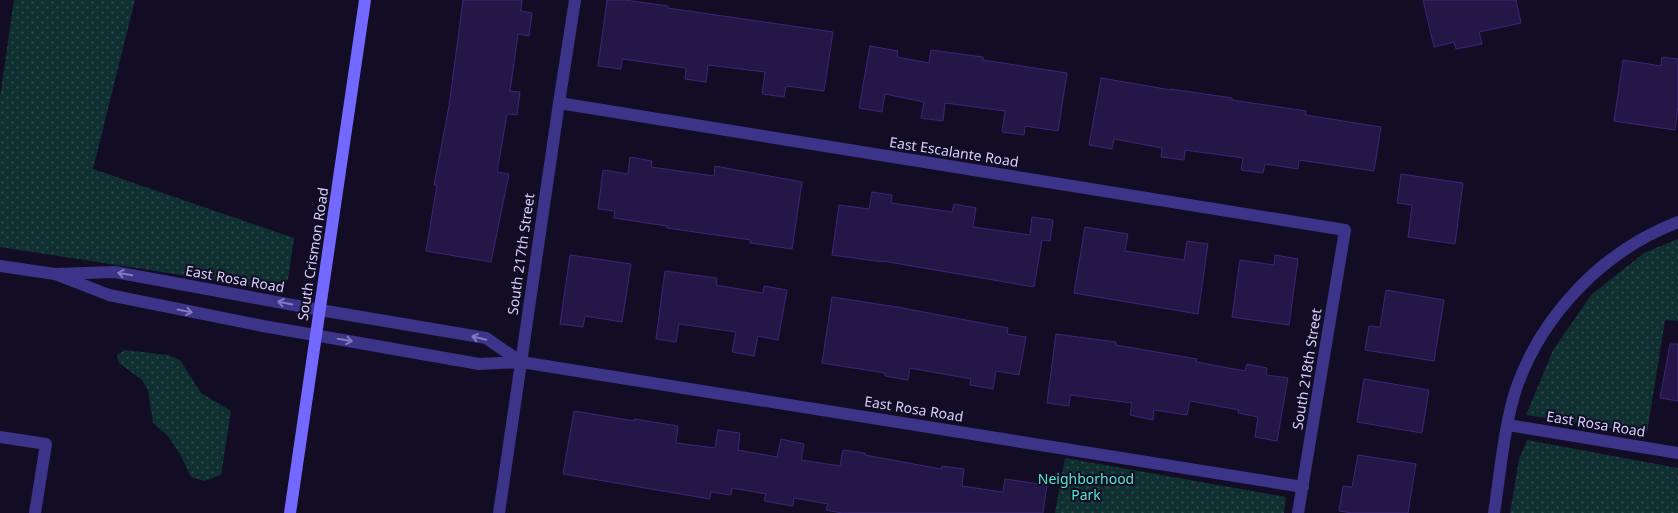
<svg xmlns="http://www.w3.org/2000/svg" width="1678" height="513" font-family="'Noto Sans',sans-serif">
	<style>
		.park { fill: url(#park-dots) }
		.building { fill: #231748; stroke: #3a2776 }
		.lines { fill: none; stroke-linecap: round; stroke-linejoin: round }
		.street { stroke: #3b3488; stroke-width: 12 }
		.secondary { stroke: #7368ff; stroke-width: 12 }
		.oneway { stroke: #827bbe }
		.labels { text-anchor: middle; stroke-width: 4; stroke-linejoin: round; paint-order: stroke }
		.street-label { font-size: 14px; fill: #d8d1ff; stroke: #120d25 }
		.park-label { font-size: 14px; fill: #53e9cb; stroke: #120d25 }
	</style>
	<defs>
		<pattern id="park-dots" width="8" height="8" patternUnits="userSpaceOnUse" patternTransform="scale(1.25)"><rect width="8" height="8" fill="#0f2f30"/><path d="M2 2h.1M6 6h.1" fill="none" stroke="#314c4f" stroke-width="1.8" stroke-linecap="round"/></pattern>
	</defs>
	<rect width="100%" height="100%" fill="#120d25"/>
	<g class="park">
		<path d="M 14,0 L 135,0 L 93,169 L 294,238 L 288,280 L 259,287 L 0,247 L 0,97 Z"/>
		<path d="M 1678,239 L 1678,321 L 1665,320 L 1647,433 L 1526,415 L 1553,350 L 1591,295 L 1644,253 Z"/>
		<path d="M 125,350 L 168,355 L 180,360 L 201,393 L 231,411 L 221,475 L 204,481 L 191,477 L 180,454 L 168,436 L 153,423 L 148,390 L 142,380 L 119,363 L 117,355 Z"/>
		<path d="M 1527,440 L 1678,468 L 1678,513 L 1510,513 L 1519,459 Z"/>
		<path d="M 1065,458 L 1286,497 L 1284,513 L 1055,513 Z"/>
	</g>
	<g class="building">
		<path d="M 463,0 L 522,0 L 521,11 L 532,13 L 529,36 L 518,34 L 510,91 L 520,92 L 517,115 L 507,114 L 497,172 L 509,174 L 491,262 L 426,251 L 437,185 L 434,185 L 449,106 Z"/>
		<path d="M 607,0 L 625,0 L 668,6 L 668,8 L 833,32 L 824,91 L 786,86 L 784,97 L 762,94 L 765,72 L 708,65 L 706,82 L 685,79 L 686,68 L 622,59 L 621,69 L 598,66 Z"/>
		<path d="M 1423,0 L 1516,0 L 1521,23 L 1479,32 L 1482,44 L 1456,49 L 1454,42 L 1434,47 Z"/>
		<path d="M 870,46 L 898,51 L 897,57 L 929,63 L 931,50 L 983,57 L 983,60 L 1067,73 L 1058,131 L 1025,126 L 1024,135 L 1002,132 L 1005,111 L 945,103 L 943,121 L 921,118 L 924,102 L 885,94 L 882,112 L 859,108 Z"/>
		<path d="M 1662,57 L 1678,59 L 1678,106 L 1675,130 L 1614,121 L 1623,60 L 1661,66 Z"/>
		<path d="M 1101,78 L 1171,90 L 1171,89 L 1232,98 L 1232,100 L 1306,111 L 1305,115 L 1381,127 L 1374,171 L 1299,160 L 1298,169 L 1265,164 L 1263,173 L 1241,170 L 1243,158 L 1185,150 L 1184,160 L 1161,157 L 1162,148 L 1114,139 L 1112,149 L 1089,145 Z"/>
		<path d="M 630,157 L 652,161 L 651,167 L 714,176 L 715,166 L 802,182 L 792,249 L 750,243 L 751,240 L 667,228 L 667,226 L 614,218 L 615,211 L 598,209 L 603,170 L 628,174 Z"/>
		<path d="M 1401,174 L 1463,183 L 1455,244 L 1408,237 L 1412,205 L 1397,203 Z"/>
		<path d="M 872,192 L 892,195 L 891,203 L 952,212 L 954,204 L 976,208 L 973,227 L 1030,235 L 1032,217 L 1053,220 L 1050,241 L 1042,240 L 1034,287 L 883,261 L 883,262 L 832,255 L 839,205 L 869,209 Z"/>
		<path d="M 1085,227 L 1128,234 L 1125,251 L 1184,260 L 1187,241 L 1208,244 L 1198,314 L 1074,293 Z"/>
		<path d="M 570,255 L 631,264 L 622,322 L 585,316 L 583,327 L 560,324 Z"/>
		<path d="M 1275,255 L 1298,259 L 1289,325 L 1232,317 L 1240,260 L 1274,265 Z"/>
		<path d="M 665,271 L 717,278 L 716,285 L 763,293 L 764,286 L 787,290 L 778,340 L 758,336 L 754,356 L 732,352 L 736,332 L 679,324 L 676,342 L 656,339 Z"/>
		<path d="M 1386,290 L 1444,300 L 1434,361 L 1365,350 L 1369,326 L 1380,327 Z"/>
		<path d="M 832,297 L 897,307 L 1008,328 L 1007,334 L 1026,337 L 1019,375 L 996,371 L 993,389 L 970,385 L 971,379 L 910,368 L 908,380 L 885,376 L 885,373 L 822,363 Z"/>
		<path d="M 1056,334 L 1116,342 L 1116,345 L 1197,359 L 1196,362 L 1245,371 L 1247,364 L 1267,368 L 1266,375 L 1288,378 L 1277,441 L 1255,437 L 1258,417 L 1238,413 L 1239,410 L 1190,401 L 1187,415 L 1154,410 L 1153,420 L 1130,415 L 1132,403 L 1070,395 L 1069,406 L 1047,403 Z"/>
		<path d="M 1670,344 L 1678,344 L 1678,401 L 1660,398 Z"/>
		<path d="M 1364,379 L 1429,390 L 1422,433 L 1357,422 Z"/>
		<path d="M 574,411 L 634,421 L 634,419 L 678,426 L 676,443 L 715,448 L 718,430 L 740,433 L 738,450 L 777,457 L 781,439 L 804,444 L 801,460 L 840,466 L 843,450 L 865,453 L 865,455 L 941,469 L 942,466 L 964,469 L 962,486 L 1003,492 L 1005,479 L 1047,485 L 1043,513 L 842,513 L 826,510 L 828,504 L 794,498 L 793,506 L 764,501 L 766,494 L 732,488 L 731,495 L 711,492 L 710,499 L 563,474 Z"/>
		<path d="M 1358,455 L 1416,464 L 1408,513 L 1352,513 L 1339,511 L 1343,486 L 1352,487 Z"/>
	</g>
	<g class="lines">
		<g class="street">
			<path d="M 559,103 L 1345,230 L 1298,513"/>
			<path d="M 0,266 L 55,274 L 115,272 L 320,310 L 486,338 L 521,362"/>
			<path d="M 55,274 L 109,295 L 263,326 L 479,364 L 521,362 L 1303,487"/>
			<path d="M 1508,425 L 1678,453"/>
			<path d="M 0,437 L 46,444 L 35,513"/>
			<path d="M 499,513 L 559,103 L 575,0"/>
			<path d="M 1494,513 C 1500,475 1504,426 1516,389 C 1542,314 1604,250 1678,222"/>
		</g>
		<path class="secondary" d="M 290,513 L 365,0"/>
	</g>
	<defs><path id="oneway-shaft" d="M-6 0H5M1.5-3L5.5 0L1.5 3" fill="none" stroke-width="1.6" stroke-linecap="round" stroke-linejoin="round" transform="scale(1.25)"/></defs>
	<g class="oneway">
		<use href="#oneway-shaft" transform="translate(125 274) rotate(-170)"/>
		<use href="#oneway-shaft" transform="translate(285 303) rotate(-169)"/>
		<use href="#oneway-shaft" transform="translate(185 311) rotate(11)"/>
		<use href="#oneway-shaft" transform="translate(479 338) rotate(-167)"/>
		<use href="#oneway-shaft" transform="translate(345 340) rotate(10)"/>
	</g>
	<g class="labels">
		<g class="street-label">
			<text transform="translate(954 152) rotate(9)" y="5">East Escalante Road</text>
			<text transform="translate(313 254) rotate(-81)" y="5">South Crismon Road</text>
			<text transform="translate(521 254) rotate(-82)" y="5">South 217th Street</text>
			<text transform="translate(235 279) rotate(10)" y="5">East Rosa Road</text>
			<text transform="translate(1307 369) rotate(-81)" y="5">South 218th Street</text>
			<text transform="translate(914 409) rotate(9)" y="5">East Rosa Road</text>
			<text transform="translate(1596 424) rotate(9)" y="5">East Rosa Road</text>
		</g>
		<g class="park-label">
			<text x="1086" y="484">Neighborhood<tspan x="1086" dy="16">Park</tspan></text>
		</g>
	</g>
</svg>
